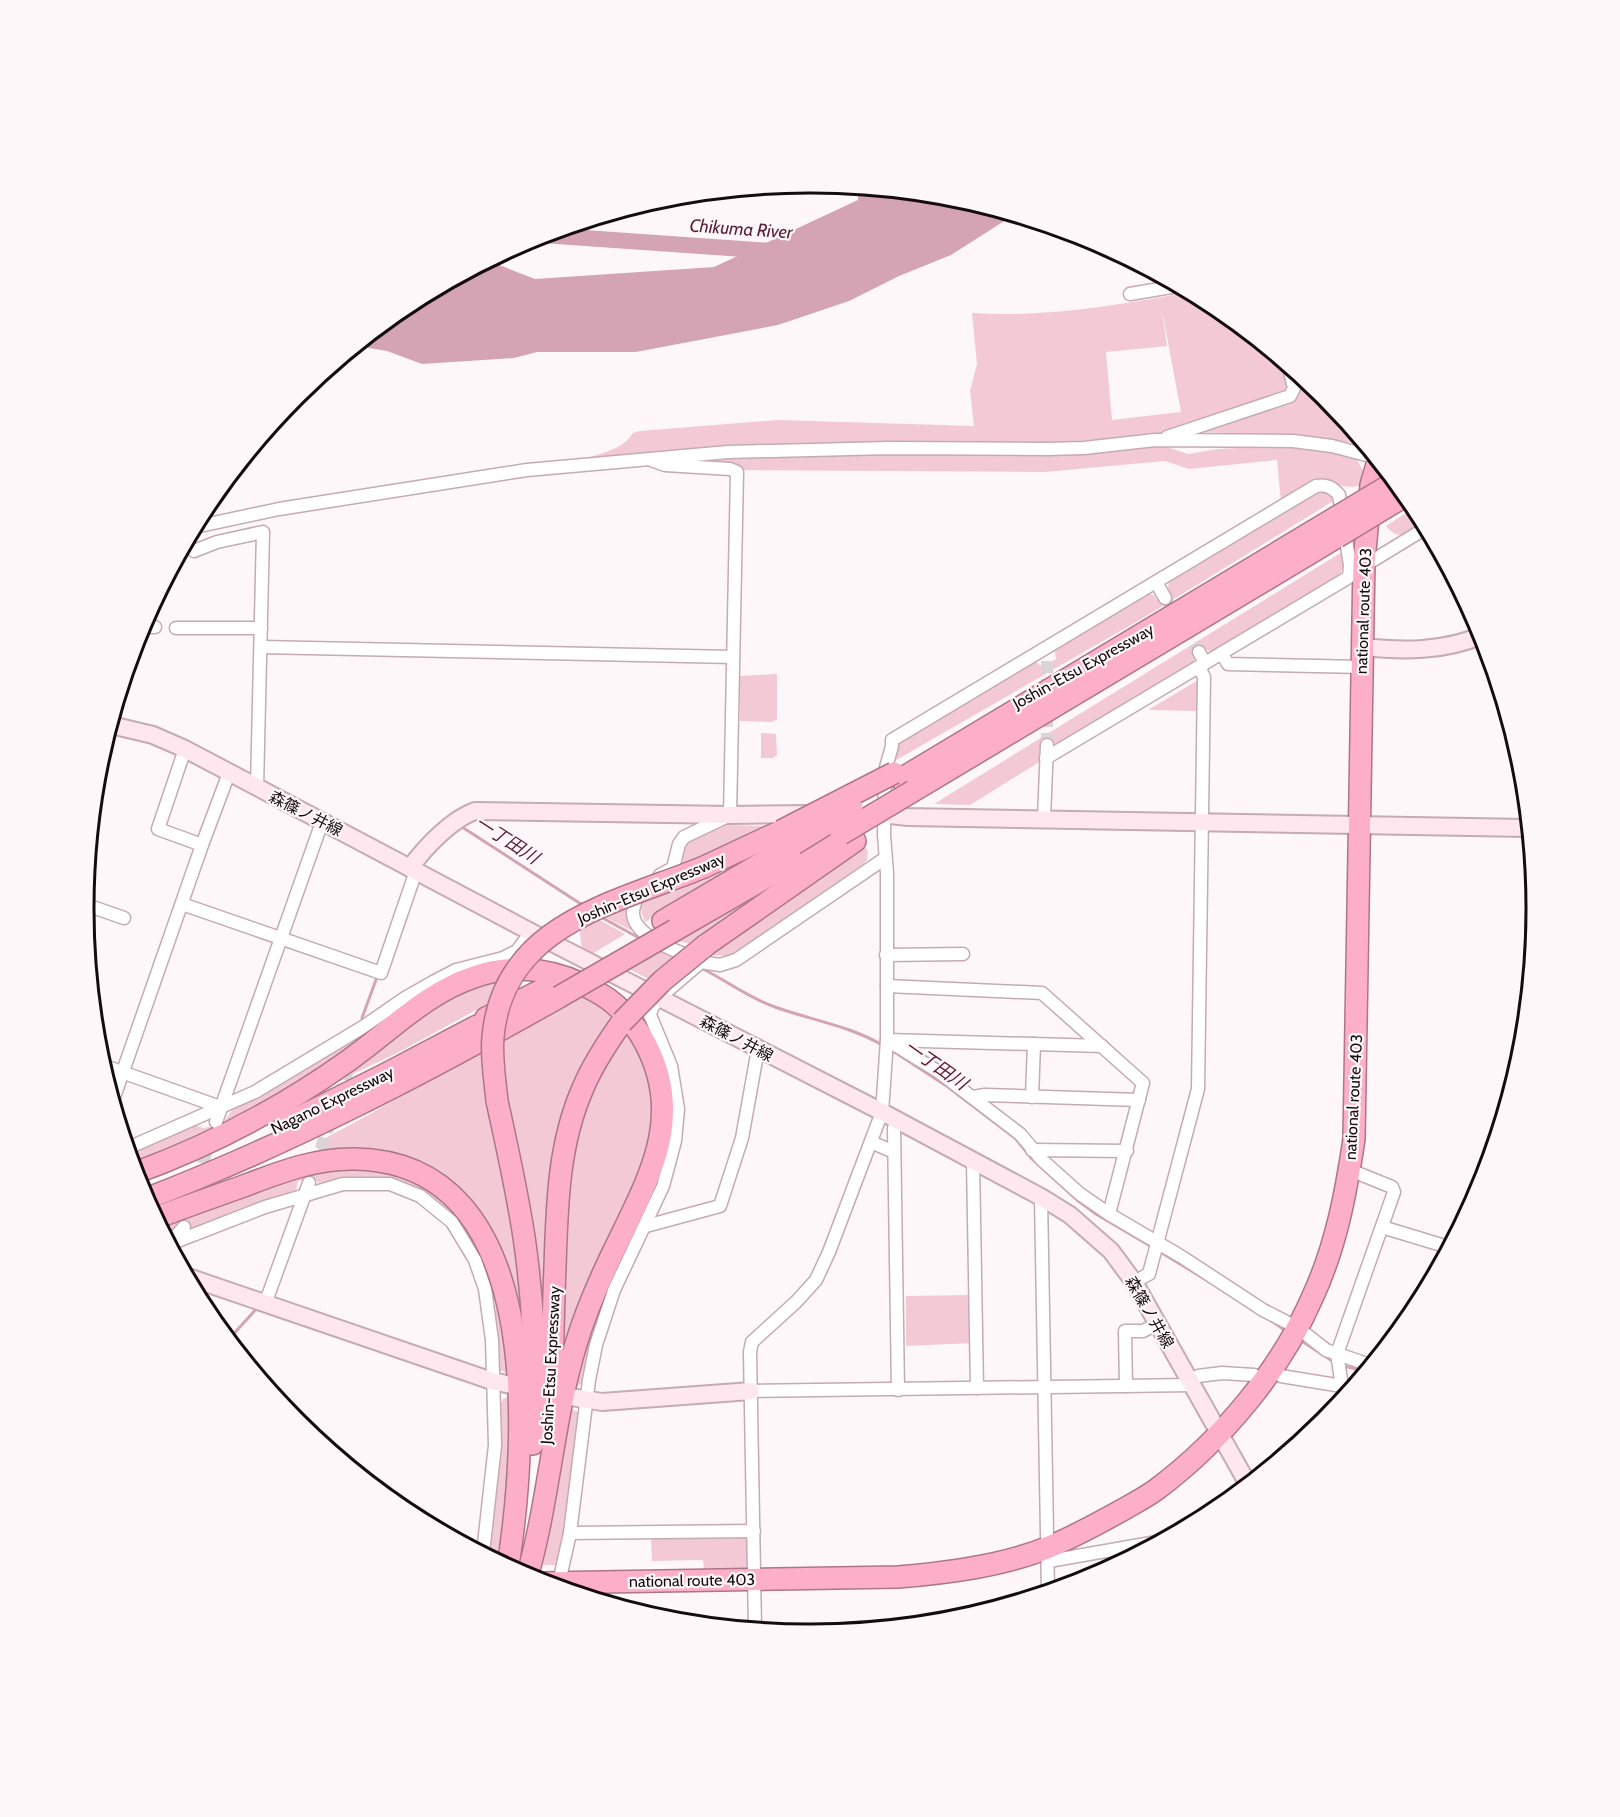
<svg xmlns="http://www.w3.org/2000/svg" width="1620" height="1817" font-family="Cabin,'Noto Sans JP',sans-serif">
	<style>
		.green { fill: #f3c9d6; fill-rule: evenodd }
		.water { fill: #d4a4b4 }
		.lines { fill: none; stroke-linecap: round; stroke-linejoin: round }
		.stream { stroke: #d4a4b4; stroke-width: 3 }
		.river { stroke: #d4a4b4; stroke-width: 16 }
		.street-tunnel { stroke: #dad4d6; stroke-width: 12; stroke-dasharray: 12 6; stroke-linecap: butt }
		.street-casing { stroke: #c5abb3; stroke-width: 15 }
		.secondary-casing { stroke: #c5abb3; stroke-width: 20 }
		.highway-casing { stroke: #ac7689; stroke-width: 24 }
		.street { stroke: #fff; stroke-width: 12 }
		.secondary { stroke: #fee7ef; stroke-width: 16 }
		.highway { stroke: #fdafca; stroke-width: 21 }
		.highway-bridge-casing { stroke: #ac7689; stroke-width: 24; stroke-linecap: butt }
		.highway-bridge { stroke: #fdafca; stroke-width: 21 }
		.labels { text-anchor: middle; stroke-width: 4.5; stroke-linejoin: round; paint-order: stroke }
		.street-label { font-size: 16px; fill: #150c0f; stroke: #fdf7f9 }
		.water-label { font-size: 18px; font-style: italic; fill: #5c2139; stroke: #fdf7f9 }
		.rim { fill: none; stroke: #150c0f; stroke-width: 3 }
	</style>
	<rect width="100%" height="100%" fill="#fdf7f9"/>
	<g class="green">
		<path d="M 1189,292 L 1214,305 L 1283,362 L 1289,383 L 1287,392 L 1159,437 L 1090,443 L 722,447 L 588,458 C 605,452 623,449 633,433 L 640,431 L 778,420 L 974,426 L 970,391 L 977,364 L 972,313 C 1045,318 1118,305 1189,292 ZM 1162,310 L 1181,412 L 1112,420 L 1106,352 L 1167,346 Z"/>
		<path d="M 1296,372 L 1324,395 L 1365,446 L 1349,442 L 1260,434 L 1196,432 L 1290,400 L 1300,391 Z"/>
		<path d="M 1277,446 L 1305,448 L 1356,458 L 1363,471 L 1359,486 L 1352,487 L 1335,485 L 1281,502 L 1277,460 L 1189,469 L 1165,461 L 1045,472 L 739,470 L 672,462 L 808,455 L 986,453 L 1057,455 L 1155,447 L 1167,447 L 1188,454 L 1218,449 Z"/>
		<path d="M 1318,491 L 1329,493 L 1335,500 L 1143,618 L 891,763 L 898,741 L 1034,660 L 1042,667 L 1056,659 L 1054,645 L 1146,593 L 1154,595 L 1157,600 L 1170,594 L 1168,587 L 1170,578 Z"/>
		<path d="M 1415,507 L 1423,522 C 1408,532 1400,543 1386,526 Z"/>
		<path d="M 1342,552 C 1345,564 1344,569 1336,579 L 1211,652 L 1204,648 L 1194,654 L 1194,664 L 1062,744 L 1055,745 L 1052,739 L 1041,745 L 1041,761 L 970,805 L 934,804 Z"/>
		<path d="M 777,674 L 777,719 L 772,722 L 740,721 L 740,676 Z"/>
		<path d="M 1200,679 L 1199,711 L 1148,710 Z"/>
		<path d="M 761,733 L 776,734 L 777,755 L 773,758 L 761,758 Z"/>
		<path d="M 726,825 L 769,826 L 682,865 L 684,846 L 687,842 Z"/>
		<path d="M 786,837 L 645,922 L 642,914 L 640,900 Z"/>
		<path d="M 864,846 L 868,851 L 867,860 L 862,865 L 732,956 L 708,955 L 770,908 Z"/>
		<path d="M 775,883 L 777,886 L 695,945 L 674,940 Z"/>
		<path d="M 630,903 L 628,917 L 633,929 L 631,930 L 602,916 Z"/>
		<path d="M 596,918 L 625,934 L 592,954 L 582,949 L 579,927 Z"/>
		<path d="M 658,950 L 678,960 L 654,982 L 627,968 Z"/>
		<path d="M 502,977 L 487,1004 L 401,1051 L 305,1097 L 442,999 Z"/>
		<path d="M 430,990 L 397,1017 L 275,1100 L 199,1137 L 133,1165 L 129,1153 L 195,1125 L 203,1128 L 222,1125 L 232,1110 L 269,1090 L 349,1040 L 366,1037 L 374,1024 Z"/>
		<path d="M 585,993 L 619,1015 L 573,1097 L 547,1373 L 508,1130 L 502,1043 Z"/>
		<path d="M 630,1027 L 654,1073 L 656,1136 L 559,1384 L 565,1216 L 578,1123 L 593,1085 Z"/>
		<path d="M 484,1049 L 523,1291 L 525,1365 L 500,1253 L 493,1237 L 470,1203 L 431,1173 L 322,1158 L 316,1143 L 363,1118 Z"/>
		<path d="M 369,1168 L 404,1174 L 452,1203 L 496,1280 L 510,1374 L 499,1370 L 495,1302 L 481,1262 L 456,1218 L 399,1182 L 388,1177 L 347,1177 L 319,1183 L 314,1178 L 298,1181 L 296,1190 L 193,1230 L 180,1226 L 164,1232 L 160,1225 C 228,1200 295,1171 369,1168 Z"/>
		<path d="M 641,1217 L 601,1305 L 596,1320 L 581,1384 L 575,1386 L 586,1330 Z"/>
		<path d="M 973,1295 L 973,1343 L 906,1346 L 906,1296 Z"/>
		<path d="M 510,1396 L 513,1431 L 501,1562 L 486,1555 L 499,1408 L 503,1399 Z"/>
		<path d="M 571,1409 L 579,1413 L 560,1565 L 543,1565 L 554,1509 L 565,1425 Z"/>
		<path d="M 746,1535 L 749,1537 L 749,1563 L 745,1568 L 704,1569 L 703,1560 L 652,1561 L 651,1536 Z"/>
	</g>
	<g class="water">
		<path d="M 791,184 L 704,201 L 634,207 L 669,196 Z"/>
		<path d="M 858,187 L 952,197 L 1016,216 L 1009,218 L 951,255 L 899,276 L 849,301 L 778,325 L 636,352 L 537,352 L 514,358 L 422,364 L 387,351 L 357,346 L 407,305 L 489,261 L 535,279 L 714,267 L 858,200 Z"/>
	</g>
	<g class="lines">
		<g class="stream">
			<path d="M 462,827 L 584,906"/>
			<path d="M 599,916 L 641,939"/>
			<path d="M 701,968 C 726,980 748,998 775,1007 C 811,1020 851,1026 884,1046"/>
			<path d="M 362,1018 L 377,977"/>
			<path d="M 890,1049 L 948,1087 L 1015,1138 L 1032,1159 L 1077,1200 L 1096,1214 L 1152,1247"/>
			<path d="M 1157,1250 L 1213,1284"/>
			<path d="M 1267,1318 L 1286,1331"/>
			<path d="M 229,1339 L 258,1307"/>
			<path d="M 1300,1340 L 1334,1362"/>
			<path d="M 1343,1366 L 1365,1371"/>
		</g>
		<path class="river" d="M 542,235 L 772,251"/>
		<g class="street-tunnel">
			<path d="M 1165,598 L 1199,652"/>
			<path d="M 1047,745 L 1047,659"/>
			<path d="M 339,1097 L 361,1033"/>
			<path d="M 198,1181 L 210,1140"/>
			<path d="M 309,1183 L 332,1116"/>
		</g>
		<defs>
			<g id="street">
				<path d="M 1130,294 L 1177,286"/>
				<path d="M 1167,437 L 1290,396 L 1294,388 L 1289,367"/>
				<path d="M 651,460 L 665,465 L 730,469 L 737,472 L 730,815 L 684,837 L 679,844 L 673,868 L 660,875"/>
				<path d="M 195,527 L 279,509 L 527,470 L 728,452 L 890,448 L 1046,449 L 1084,448 L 1155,440 L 1293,441 L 1332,446 L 1374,457"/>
				<path d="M 194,551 L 217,542 L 263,532 L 257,788"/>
				<path d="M 1372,561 L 1426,528"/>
				<path d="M 1156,582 L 1165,598"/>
				<path d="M 141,627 L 155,627"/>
				<path d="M 176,628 L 261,628"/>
				<path d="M 261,647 L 733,657"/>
				<path d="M 1199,652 L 1205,663"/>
				<path d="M 1222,654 L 1228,664 L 1362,667"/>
				<path d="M 185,749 L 158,829 L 202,845"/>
				<path d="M 1044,819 L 1047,745"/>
				<path d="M 640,890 C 637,897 633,905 633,913 C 633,936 677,951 695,959"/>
				<path d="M 84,904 L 124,918"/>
				<path d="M 182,904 L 381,973 L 416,871"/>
				<path d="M 886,955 L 963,954"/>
				<path d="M 887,986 L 1042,993 L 1143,1083 L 1109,1214"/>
				<path d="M 887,1040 L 939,1072 L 1020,1134 L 1042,1160 L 1080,1194 L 1109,1214 L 1182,1257 L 1263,1310 L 1298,1328 L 1326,1350 L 1370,1365"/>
				<path d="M 888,1040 L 1102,1046"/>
				<path d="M 102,1065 L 220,1107"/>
				<path d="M 973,1097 L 985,1095 L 1139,1100"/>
				<path d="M 1032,1097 L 1034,1044"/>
				<path d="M 113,1100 L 202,845 L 229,773"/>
				<path d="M 216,1122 L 322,822"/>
				<path d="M 894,1128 L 898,1390"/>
				<path d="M 871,1142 L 894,1152"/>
				<path d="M 128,1148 L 255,1092 L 363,1027 L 405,998 L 433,982 L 456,970 L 503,958 L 517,951 L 531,932"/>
				<path d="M 1032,1150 L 1127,1151"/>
				<path d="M 973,1161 L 977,1388"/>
				<path d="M 1041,1197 L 1048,1591"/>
				<path d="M 646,1226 L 720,1206 L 742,1138 L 758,1049"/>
				<path d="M 1382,1227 L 1448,1247"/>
				<path d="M 170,1243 L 184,1227"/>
				<path d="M 170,1244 L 265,1207 L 343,1184 L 390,1184 L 420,1196 L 452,1222 L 475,1260 L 485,1289 L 492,1340 L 495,1445 L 483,1553"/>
				<path d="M 1134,1282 L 1149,1274 L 1150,1270 L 1198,1089 L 1204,677 L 1199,667"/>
				<path d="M 265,1304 L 309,1183"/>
				<path d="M 1198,1376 L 1222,1373 L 1254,1375"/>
				<path d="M 1281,1376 L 1342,1386"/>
				<path d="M 1126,1386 L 1125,1331 L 1143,1331 L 1157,1324"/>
				<path d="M 751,1391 L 1192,1385"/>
				<path d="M 1347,1393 L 1342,1386 L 1337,1354 L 1394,1192 L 1392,1187 L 1350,1170"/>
				<path d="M 570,1533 L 754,1531"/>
				<path d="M 1049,1561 L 1157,1542"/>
				<path d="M 558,1587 L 570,1533 L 589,1380 L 596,1345 L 614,1290 L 663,1186 L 675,1141 L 678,1109 L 671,1066 L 650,1015 L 652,1008 L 659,998 L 701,962 L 720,965 L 736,960 L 884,859"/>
				<path d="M 755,1629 L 750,1352 L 752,1342 L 796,1302 L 816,1280 L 829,1252 L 882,1112 L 887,1040 L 887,873 L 884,835 L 885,771 L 892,746 L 892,740 L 1316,486 C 1326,484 1332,487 1339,495 L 1350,565 L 1349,577 L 1046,758"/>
			</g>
			<g id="secondary">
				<path d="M 1362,647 C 1402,651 1444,652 1482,635"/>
				<path d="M 111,725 L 153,735 L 185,749 L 531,932 L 882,1112 L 1041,1197 L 1070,1215 L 1111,1251 L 1134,1282 L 1248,1484"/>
				<path d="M 872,813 L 908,817 L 1528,828"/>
				<path d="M 410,868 C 425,847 452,819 475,811 L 730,815 L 814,814"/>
				<path d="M 188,1277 L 492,1381 L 511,1385"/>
				<path d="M 571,1397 L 602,1402 L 751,1391"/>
			</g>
			<g id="highway">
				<path d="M 901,779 L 1335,518"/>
				<path d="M 913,791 L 1337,537"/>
				<path d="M 704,867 L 781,831"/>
				<path d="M 663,921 L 794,844"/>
				<path d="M 675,930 L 841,834"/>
				<path d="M 706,945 L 855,841"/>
				<path d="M 486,1018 L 546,988"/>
				<path d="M 497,1101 C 507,1146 517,1191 524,1237 C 534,1306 537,1375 533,1444"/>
				<path d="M 286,1124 L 386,1074 L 477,1026"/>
				<path d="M 135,1173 C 209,1146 281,1108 345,1063 C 387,1034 425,993 474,977 C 516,962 560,970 597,992 C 617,1003 633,1021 644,1041 C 684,1113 652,1172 620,1238 C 603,1272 587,1307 576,1344 C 553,1420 549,1501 527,1577"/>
				<path d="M 146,1199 C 289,1144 425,1073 559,997"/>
				<path d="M 156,1218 C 184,1207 213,1197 241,1187 C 278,1173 315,1158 355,1159 C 545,1162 528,1438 508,1566"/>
				<path d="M 550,1409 C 553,1361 553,1314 555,1267 C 557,1207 558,1144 583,1088 C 593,1064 607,1043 622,1022"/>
				<path d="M 543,1583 L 898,1577 C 947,1573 1004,1566 1049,1547 C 1076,1536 1101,1522 1126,1508 C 1136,1502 1148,1496 1157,1489 C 1221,1441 1281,1370 1313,1296 C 1336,1246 1346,1193 1354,1139 L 1364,562 L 1371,485 L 1378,461"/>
			</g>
		</defs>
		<use href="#street" class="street-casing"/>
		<use href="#secondary" class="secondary-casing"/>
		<use href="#highway" class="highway-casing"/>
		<use href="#street" class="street"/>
		<use href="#secondary" class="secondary"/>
		<use href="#highway" class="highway"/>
		<defs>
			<g id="highway-bridge">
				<path d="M 1335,518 L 1395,482"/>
				<path d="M 1337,537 L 1403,497"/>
				<path d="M 781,831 L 894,773"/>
				<path d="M 841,834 L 913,791"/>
				<path d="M 794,844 L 852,808"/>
				<path d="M 559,997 L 675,930"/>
				<path d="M 622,1022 L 662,981 L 706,945"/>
				<path d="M 497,1101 C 495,1080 491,1058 493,1037 C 503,923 617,903 704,867"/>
			</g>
		</defs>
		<use href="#highway-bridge" class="highway-bridge-casing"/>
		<use href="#highway-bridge" class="highway-bridge"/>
	</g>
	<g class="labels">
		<g class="street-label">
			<text transform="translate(1363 611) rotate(-88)" y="6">national route 403</text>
			<text transform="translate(1083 666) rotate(-29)" y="6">Joshin-Etsu Expressway</text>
			<text transform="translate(306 813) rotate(27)" y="6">森篠ノ井線</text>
			<text transform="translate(651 888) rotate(-23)" y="6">Joshin-Etsu Expressway</text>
			<text transform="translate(737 1038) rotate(28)" y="6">森篠ノ井線</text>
			<text transform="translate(1353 1097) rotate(-87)" y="6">national route 403</text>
			<text transform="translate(332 1100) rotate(-26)" y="6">Nagano Expressway</text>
			<text transform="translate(1150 1312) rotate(60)" y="6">森篠ノ井線</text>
			<text transform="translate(550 1365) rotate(-87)" y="6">Joshin-Etsu Expressway</text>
			<text transform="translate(692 1580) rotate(-1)" y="6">national route 403</text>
		</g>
		<g class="water-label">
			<text transform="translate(741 229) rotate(4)" y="6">Chikuma River</text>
			<text transform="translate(507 840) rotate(33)" y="6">一丁田川</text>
			<text transform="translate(936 1065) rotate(35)" y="6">一丁田川</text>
		</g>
	</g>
	<path d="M0 0H1620V1817H0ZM809 193H811A715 715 0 0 1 1526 908V909A715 715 0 0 1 811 1624H809A715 715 0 0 1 94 909V908A715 715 0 0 1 809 193Z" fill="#fdf7f9" fill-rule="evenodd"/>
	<path class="rim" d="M809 193H811A715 715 0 0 1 1526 908V909A715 715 0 0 1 811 1624H809A715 715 0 0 1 94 909V908A715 715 0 0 1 809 193Z"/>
</svg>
